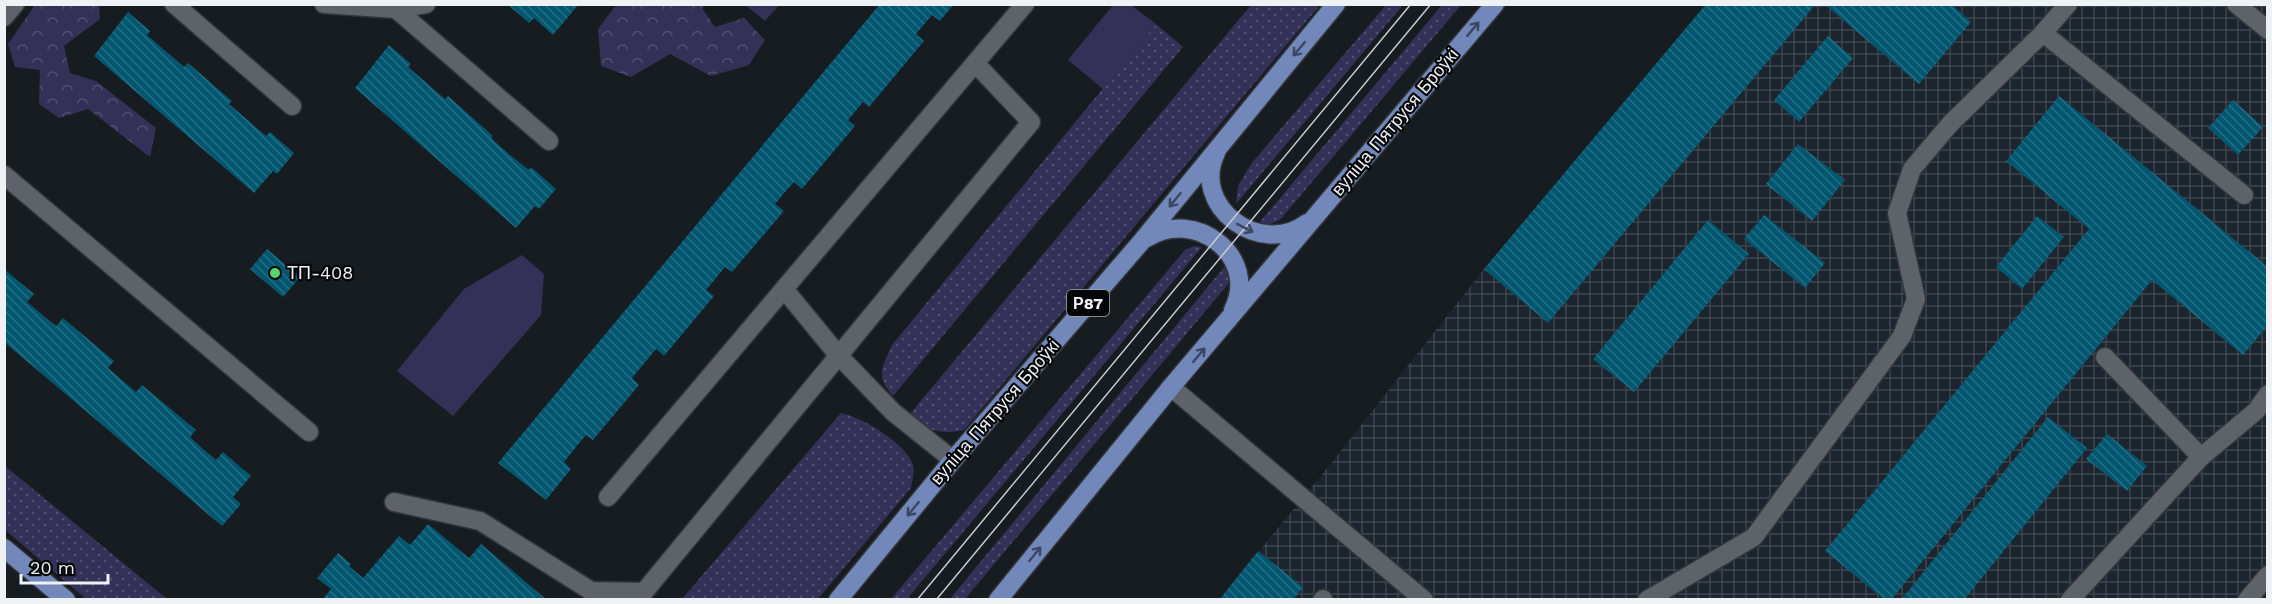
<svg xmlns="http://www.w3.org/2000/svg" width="2272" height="604" font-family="'Work Sans',sans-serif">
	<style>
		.industrial { fill: url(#industrial-grid) }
		.grass { fill: url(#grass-dots) }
		.forest { fill: url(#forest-crowns) }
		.park { fill: #343159 }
		.building { fill: url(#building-back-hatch) }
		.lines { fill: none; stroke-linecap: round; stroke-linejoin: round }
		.minor-casing { stroke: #333639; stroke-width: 21 }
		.major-casing { stroke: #333639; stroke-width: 21 }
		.minor { stroke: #5e6369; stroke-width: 18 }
		.major { stroke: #7288bb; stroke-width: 18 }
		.tram { stroke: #c8cccf; stroke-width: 1.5 }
		.oneway { stroke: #3c4762 }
		.poi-dot { fill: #57d570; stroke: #050608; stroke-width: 2 }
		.labels { text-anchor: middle; stroke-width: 4.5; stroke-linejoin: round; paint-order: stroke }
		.shield { fill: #050608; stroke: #a8abae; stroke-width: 1.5 }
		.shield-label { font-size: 16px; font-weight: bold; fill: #eef2f5 }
		.street-label { font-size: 18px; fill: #eef2f5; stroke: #050608 }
		.poi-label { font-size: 18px; fill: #eef2f5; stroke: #050608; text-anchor: start }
	</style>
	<defs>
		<pattern id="industrial-grid" width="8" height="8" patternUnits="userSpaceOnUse" patternTransform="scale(1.5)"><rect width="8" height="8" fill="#1c252e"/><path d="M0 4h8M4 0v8" fill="none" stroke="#3d454d"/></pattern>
		<pattern id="grass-dots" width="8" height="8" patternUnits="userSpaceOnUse" patternTransform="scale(1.5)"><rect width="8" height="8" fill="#343159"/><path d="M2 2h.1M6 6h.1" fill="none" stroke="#524f71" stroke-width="1.8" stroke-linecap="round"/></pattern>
		<pattern id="forest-crowns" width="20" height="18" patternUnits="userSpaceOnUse" patternTransform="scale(1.5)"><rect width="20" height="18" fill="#343159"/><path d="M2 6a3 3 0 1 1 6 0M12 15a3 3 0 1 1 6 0" fill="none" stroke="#524f71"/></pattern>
		<pattern id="building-back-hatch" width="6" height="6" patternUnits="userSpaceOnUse" patternTransform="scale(1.5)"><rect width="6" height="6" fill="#015670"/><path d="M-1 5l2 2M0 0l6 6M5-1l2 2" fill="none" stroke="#266f85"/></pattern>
	</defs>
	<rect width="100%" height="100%" fill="#171c20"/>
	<path class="industrial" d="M 1706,5 L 2267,5 L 2267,599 L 1219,600 L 1329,466 L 1484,269 Z"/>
	<g class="grass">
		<path d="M 1251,5 L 1320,5 L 964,430 C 940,435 928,431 909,415 Z"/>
		<path d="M 1386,5 L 1403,5 L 1236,204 L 1238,186 L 1251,164 Z"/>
		<path d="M 1442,5 L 1461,5 L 1280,220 L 1270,224 L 1259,223 Z"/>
		<path d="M 1156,24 L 1183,47 L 893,396 C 875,376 882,368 892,345 Z"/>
		<path d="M 1194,246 L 1202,247 L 907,599 L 891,599 L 1185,250 Z"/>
		<path d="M 1225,266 L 1230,272 L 1229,283 L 965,599 L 949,600 Z"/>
		<path d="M 841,413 C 862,417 907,444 913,465 C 915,472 912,481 911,488 L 818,599 L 682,599 Z"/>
		<path d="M 4,466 L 5,466 L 167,599 L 86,599 L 5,530 Z"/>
	</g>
	<g class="forest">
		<path d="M 35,5 L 99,5 L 100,19 L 64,46 L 70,73 L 96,81 L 156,128 L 150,157 L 88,109 L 59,118 L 39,104 L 40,70 L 15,67 L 8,44 Z"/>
		<path d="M 616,5 L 705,5 L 702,8 L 715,27 L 744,18 L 765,40 L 749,65 L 711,76 L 670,54 L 631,77 L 601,66 L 598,29 Z"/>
	</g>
	<g class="park">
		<path d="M 745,5 L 779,4 L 779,5 L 765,21 Z"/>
		<path d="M 1113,5 L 1131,5 L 1156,24 L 1103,89 L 1068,60 Z"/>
		<path d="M 522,255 L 544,274 L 541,315 L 453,416 L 397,371 L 464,289 Z"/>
	</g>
	<g class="building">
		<path d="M 507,4 L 579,4 L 553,35 L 534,18 L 529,23 Z"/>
		<path d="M 880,4 L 954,4 L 940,21 L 932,15 L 916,34 L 924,41 L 869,107 L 863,102 L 848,120 L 855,126 L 802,189 L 794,182 L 785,192 L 775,204 L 784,211 L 732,272 L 725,267 L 706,290 L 714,296 L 664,356 L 656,349 L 632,378 L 639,385 L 593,440 L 586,435 L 576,447 L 564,462 L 571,469 L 546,500 L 498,463 Z"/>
		<path d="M 1706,4 L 1816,4 L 1548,323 L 1484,269 Z"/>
		<path d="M 1824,4 L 1951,4 L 1971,22 L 1919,84 Z"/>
		<path d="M 128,12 L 150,31 L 147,35 L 184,67 L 188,63 L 232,101 L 229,104 L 266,136 L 270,132 L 294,153 L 277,174 L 273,171 L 254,193 L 94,56 Z"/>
		<path d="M 1828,36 L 1853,58 L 1799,122 L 1774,100 Z"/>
		<path d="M 389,45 L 411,64 L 408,67 L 445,99 L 448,96 L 493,136 L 491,138 L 510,155 L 529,170 L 531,167 L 556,189 L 539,209 L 535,206 L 516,228 L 355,88 Z"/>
		<path d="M 2059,96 L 2268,267 L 2268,325 L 2243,355 L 2152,280 L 1891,600 L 1885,600 L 1825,551 L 2089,229 L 2006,161 Z"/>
		<path d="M 2233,100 L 2263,127 L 2238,155 L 2208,128 Z"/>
		<path d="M 1798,144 L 1845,180 L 1812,221 L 1766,184 Z"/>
		<path d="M 1764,215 L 1825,263 L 1805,288 L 1744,239 Z"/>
		<path d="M 2037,216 L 2064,237 L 2022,289 L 1996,267 Z"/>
		<path d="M 1708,220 L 1749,254 L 1634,392 L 1593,359 Z"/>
		<path d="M 267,249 L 300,277 L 283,297 L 250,269 Z"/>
		<path d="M 4,269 L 34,294 L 27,302 L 56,326 L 63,318 L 114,361 L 108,368 L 136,392 L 142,385 L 196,430 L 190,437 L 202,448 L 216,460 L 223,452 L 251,476 L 233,497 L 241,504 L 222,526 L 4,342 Z"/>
		<path d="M 2048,417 L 2087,448 L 1964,600 L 1901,600 Z"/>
		<path d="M 2107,434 L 2147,466 L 2127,491 L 2086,459 Z"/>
		<path d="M 428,524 L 469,558 L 481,544 L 547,600 L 322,600 L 331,589 L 317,578 L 338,553 L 351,564 L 349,566 L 363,578 L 399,536 L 410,545 Z"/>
		<path d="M 1258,551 L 1303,587 L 1293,600 L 1219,600 Z"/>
	</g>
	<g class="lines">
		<defs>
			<g id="minor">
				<path d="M 174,4 L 292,106"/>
				<path d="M 324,4 L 396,9 L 426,4"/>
				<path d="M 2236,4 L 2268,30"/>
				<path d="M 396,9 L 549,141"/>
				<path d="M 4,17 L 15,4"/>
				<path d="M 2043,33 L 2244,195"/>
				<path d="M 4,175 L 309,432"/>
				<path d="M 784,289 L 839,356 L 893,412 L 953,460"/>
				<path d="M 2105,357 L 2201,457"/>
				<path d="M 1171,387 L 1424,600"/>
				<path d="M 608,497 L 1025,4"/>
				<path d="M 394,502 L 480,521 L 591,591 L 644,592 L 1031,122 L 975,63"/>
				<path d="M 1322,600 L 1323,599"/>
				<path d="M 1647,600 L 1754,537 L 1902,336 L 1916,299 L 1897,213 L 1912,169 L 1950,124 L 2043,33 L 2068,4"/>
				<path d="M 2070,600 L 2201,457 L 2256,411 L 2268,394"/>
				<path d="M 2247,600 L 2268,575"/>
			</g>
			<g id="major">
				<path d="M 1216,153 C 1190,207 1261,258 1307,223"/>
				<path d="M 1147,238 C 1195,207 1260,257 1233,310"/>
				<path d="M 4,548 L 66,600"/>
				<path d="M 838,600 L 953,460 L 1142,241 L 1336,4"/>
				<path d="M 998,600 L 1171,387 L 1495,4"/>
			</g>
		</defs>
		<use href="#minor" class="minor-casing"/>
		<use href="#major" class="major-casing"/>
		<use href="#minor" class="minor"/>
		<use href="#major" class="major"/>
		<g class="tram">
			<path d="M 917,600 L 1411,4"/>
			<path d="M 936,600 L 1431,4"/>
		</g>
	</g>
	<defs><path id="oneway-shaft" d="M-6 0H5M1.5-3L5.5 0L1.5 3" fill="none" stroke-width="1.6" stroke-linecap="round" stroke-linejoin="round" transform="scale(1.5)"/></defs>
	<g class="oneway">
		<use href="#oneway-shaft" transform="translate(1473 29) rotate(-50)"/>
		<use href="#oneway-shaft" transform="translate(1299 49) rotate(130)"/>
		<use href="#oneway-shaft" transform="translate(1175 200) rotate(129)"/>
		<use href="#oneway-shaft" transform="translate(1245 228) rotate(27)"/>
		<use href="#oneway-shaft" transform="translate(1199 355) rotate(-50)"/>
		<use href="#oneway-shaft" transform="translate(913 509) rotate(129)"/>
		<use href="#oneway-shaft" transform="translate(1035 554) rotate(-51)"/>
	</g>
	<circle class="poi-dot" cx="275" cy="273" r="6"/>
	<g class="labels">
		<rect class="shield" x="1067" y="290" width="42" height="26" rx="4.5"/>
		<g class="shield-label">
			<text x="1088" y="309">Р87</text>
		</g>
		<g class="street-label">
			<text transform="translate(1395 122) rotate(-50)" y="6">вуліца Пятруся Броўкі</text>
			<text transform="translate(995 412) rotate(-49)" y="6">вуліца Пятруся Броўкі</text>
		</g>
		<g class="poi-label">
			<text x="287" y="279">ТП-408</text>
		</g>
	</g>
	<rect width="2272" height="604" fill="none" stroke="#eef2f5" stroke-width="12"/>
	<path d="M21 574v9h87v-9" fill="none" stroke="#eef2f5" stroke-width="3"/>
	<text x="30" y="574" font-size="18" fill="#eef2f5" stroke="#050608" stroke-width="4.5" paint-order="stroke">20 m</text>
</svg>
